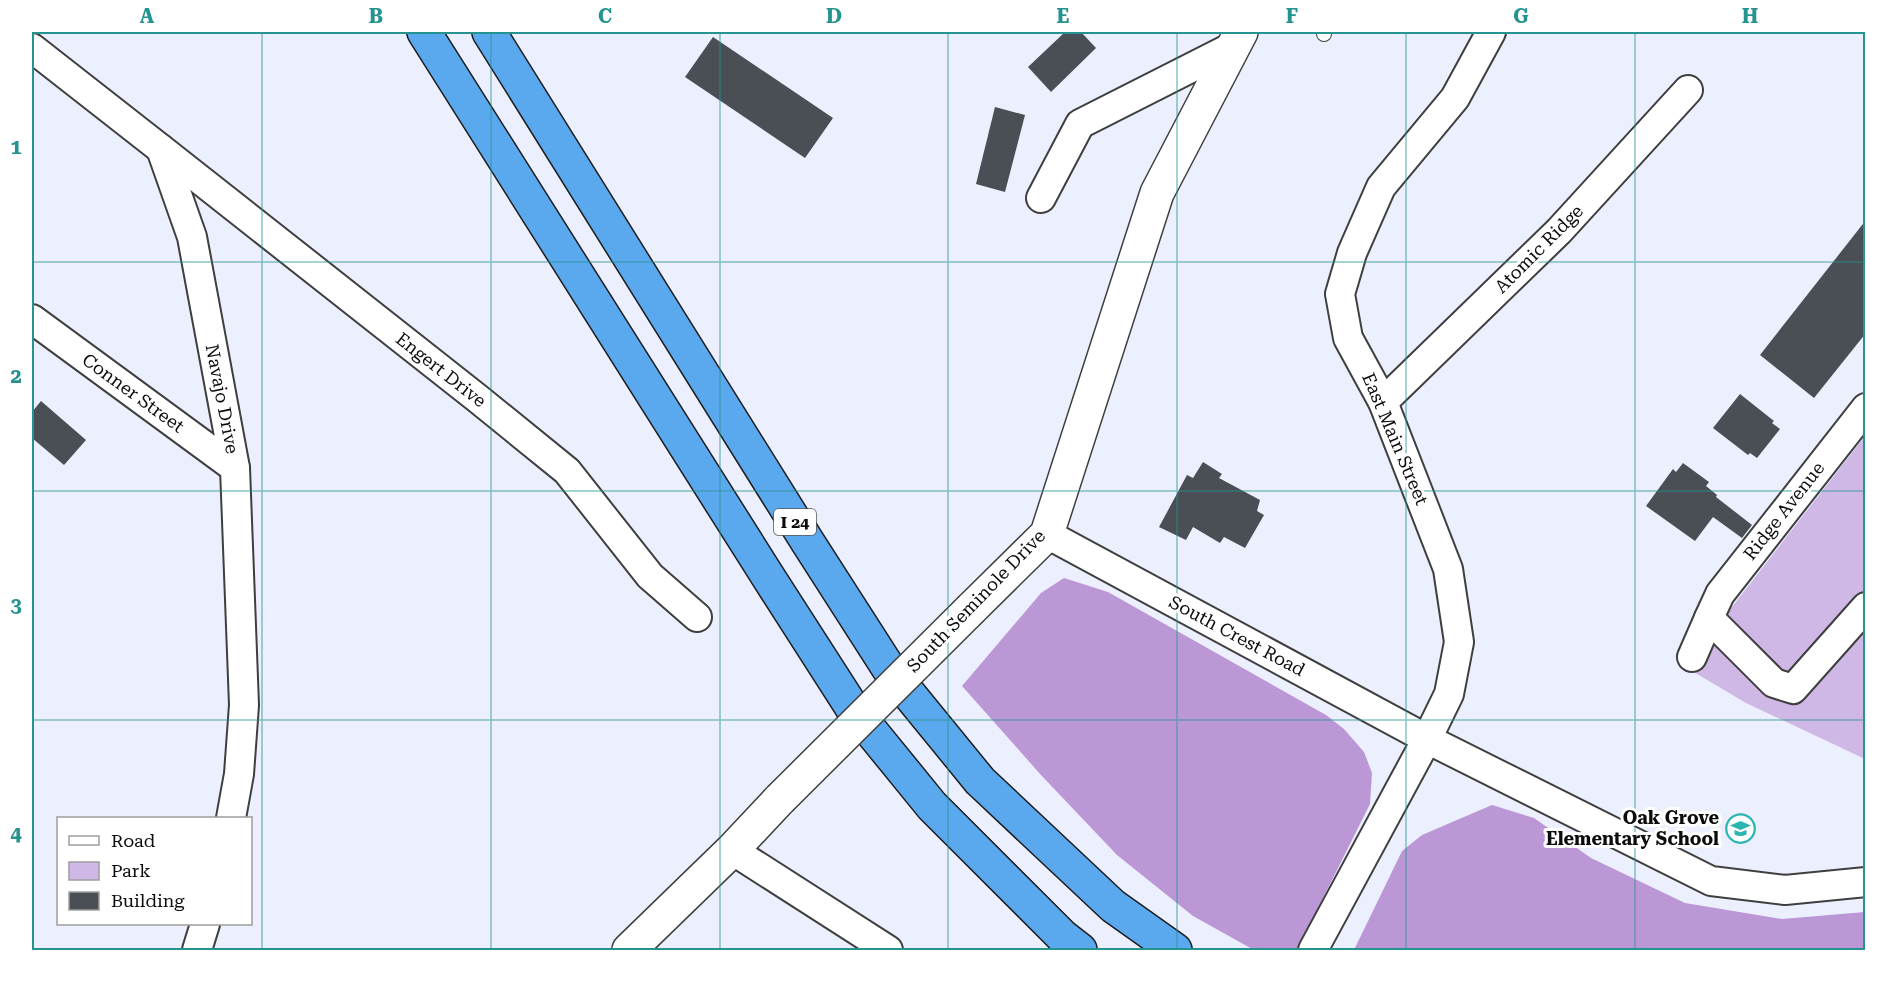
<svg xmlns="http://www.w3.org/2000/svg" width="1897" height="982" font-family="'Roboto Serif',serif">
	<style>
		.green { fill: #cfb7e6 }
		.forest { fill: #bb97d6 }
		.building { fill: #494f54 }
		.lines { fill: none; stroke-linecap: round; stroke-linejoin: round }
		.service-casing { stroke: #3f3f3f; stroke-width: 16 }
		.minor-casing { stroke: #3f3f3f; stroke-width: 32 }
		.tertiary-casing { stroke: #3f3f3f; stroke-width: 36 }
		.motorway-casing { stroke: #1d1d1d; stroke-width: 36 }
		.service { stroke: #fff; stroke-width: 14 }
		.minor { stroke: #fff; stroke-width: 28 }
		.tertiary { stroke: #fff; stroke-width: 33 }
		.motorway { stroke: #5aa8ed; stroke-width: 33 }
		.tertiary-bridge-casing { stroke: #3f3f3f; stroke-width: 36; stroke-linecap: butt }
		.tertiary-bridge { stroke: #fff; stroke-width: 33 }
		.grid { fill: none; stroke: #259390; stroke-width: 1.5; stroke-opacity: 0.55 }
		.labels { text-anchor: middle; stroke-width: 6; stroke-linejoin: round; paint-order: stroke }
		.shield { fill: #fff; stroke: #555; stroke-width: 1.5 }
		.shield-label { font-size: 16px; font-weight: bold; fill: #0c0c0c }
		.street-label { font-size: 18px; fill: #0c0c0c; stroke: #fff }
		.poi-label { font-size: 18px; font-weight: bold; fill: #0c0c0c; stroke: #fff; text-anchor: end }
		.neatline { fill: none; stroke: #259390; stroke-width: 2 }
		.grid-label { font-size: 20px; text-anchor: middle; font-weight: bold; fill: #259390 }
	</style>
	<rect width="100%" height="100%" fill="#eceffe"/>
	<path class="green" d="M 1865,436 L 1865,759 L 1746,703 L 1692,671 L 1714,630 Z"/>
	<g class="forest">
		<path d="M 1064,578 L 1108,592 L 1326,715 L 1344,729 L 1364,752 L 1372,773 L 1370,804 L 1297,950 L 1254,950 L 1193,916 L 1117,855 L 1041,775 L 962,686 L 1041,593 Z"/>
		<path d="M 1492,805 L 1534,818 L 1591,858 L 1685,903 L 1782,919 L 1865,912 L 1865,950 L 1354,950 L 1402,851 L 1422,835 Z"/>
	</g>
	<g class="building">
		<path d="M 1065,32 L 1081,32 L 1096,48 L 1051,92 L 1028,67 Z"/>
		<path d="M 713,37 L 833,118 L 805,158 L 685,77 Z"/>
		<path d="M 995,107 L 1025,115 L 1005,192 L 976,184 Z"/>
		<path d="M 1866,220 L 1866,333 L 1814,398 L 1760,355 Z"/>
		<path d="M 1740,394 L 1774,421 L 1772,423 L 1780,429 L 1757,458 L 1750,453 L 1748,455 L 1713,428 Z"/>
		<path d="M 41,401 L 86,440 L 64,465 L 32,438 L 32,412 Z"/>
		<path d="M 1203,462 L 1222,474 L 1219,478 L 1260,500 L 1257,511 L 1264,515 L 1245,548 L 1224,537 L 1220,543 L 1193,527 L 1186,540 L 1159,527 L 1187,475 L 1193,478 Z"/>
		<path d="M 1683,463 L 1709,482 L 1706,486 L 1717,495 L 1716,497 L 1752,525 L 1742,538 L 1713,517 L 1695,541 L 1646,506 L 1673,469 L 1676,472 Z"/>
	</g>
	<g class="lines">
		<defs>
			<path id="service" d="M 1324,32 L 1324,34"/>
			<g id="minor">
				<path d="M 32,48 L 161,149 L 192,237 L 235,468 L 244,705 L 239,774 L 231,818"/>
				<path d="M 161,149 L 477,398 L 567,471 L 650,576 L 697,617"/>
				<path d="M 1041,198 L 1080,124 L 1232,47"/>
				<path d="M 32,319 L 235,468"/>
				<path d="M 1383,402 L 1559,231 L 1688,90"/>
				<path d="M 1866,408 L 1720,594 L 1709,618 L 1774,683 L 1793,689 L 1866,607"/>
				<path d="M 1047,534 L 1427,739 L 1711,881 L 1785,890 L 1866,882"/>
				<path d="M 1692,657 L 1709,618"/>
				<path d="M 732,850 L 888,950"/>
				<path d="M 197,950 L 205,924"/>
				<path d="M 1313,950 L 1427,739 L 1449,694 L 1459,642 L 1448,569 L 1383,402 L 1348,338 L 1340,294 L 1352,253 L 1381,187 L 1455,98 L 1491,32"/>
			</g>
			<g id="tertiary">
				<path d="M 972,608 L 1047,534 L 1157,193 L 1241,32"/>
				<path d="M 629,950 L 732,850 L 780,799"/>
			</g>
			<g id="motorway">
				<path d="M 424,32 L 767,575 L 853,709 L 932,806 L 1062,936 L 1080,950"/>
				<path d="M 489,32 L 807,541 L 891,672 L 980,781 L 1113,906 L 1175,950"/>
			</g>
		</defs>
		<use href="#service" class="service-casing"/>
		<use href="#minor" class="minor-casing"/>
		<use href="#tertiary" class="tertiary-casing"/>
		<use href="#motorway" class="motorway-casing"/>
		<use href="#service" class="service"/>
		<use href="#minor" class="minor"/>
		<use href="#tertiary" class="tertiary"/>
		<use href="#motorway" class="motorway"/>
		<defs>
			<path id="tertiary-bridge" d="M 780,799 L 972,608"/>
		</defs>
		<use href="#tertiary-bridge" class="tertiary-bridge-casing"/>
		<use href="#tertiary-bridge" class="tertiary-bridge"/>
	</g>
	<path class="grid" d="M 262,32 L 262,950M 491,32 L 491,950M 720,32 L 720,950M 948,32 L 948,950M 1177,32 L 1177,950M 1406,32 L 1406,950M 1635,32 L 1635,950M 32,262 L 1866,262M 32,491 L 1866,491M 32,720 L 1866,720"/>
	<defs>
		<symbol id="school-ring" viewBox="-11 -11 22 22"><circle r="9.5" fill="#fff" stroke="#2bb5b1" stroke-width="1.5"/><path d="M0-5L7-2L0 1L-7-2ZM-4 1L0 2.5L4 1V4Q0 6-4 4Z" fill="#2bb5b1"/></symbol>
	</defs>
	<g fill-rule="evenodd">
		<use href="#school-ring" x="1724" y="812" width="33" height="33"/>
	</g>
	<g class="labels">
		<rect class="shield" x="774" y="509" width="42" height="26" rx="4.5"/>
		<g class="shield-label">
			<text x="795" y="528">I 24</text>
		</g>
		<g class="street-label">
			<text transform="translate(1539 249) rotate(-45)" y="6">Atomic Ridge</text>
			<text transform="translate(441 370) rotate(38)" y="6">Engert Drive</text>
			<text transform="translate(133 393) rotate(36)" y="6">Conner Street</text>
			<text transform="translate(222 399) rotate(79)" y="6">Navajo Drive</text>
			<text transform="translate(1395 439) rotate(67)" y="6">East Main Street</text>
			<text transform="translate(1784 511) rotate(-52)" y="6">Ridge Avenue</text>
			<text transform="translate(976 601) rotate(-46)" y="6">South Seminole Drive</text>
			<text transform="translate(1237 636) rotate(28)" y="6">South Crest Road</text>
		</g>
		<g class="poi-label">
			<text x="1719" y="824">Oak Grove<tspan x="1719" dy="21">Elementary School</tspan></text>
		</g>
	</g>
	<rect width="1897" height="982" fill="none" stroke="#ffffff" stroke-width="66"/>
	<rect x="57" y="817" width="195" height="108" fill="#ffffff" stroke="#9e9e9e" stroke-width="1.5"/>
	<rect x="69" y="836" width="30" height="9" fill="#ffffff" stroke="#9e9e9e" stroke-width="1.5"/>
	<text x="111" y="847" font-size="18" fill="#0c0c0c">Road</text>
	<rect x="69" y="862" width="30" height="18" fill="#cfb7e6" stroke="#9e9e9e" stroke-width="1.5"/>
	<text x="111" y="877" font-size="18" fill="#0c0c0c">Park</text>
	<rect x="69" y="892" width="30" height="18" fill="#494f54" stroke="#9e9e9e" stroke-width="1.5"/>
	<text x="111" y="907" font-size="18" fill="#0c0c0c">Building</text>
	<rect x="33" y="33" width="1831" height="916" class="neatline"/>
	<g class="grid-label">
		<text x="147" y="23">A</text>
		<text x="376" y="23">B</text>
		<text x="605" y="23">C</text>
		<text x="834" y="23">D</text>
		<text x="1063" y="23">E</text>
		<text x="1292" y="23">F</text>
		<text x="1521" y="23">G</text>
		<text x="1750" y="23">H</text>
		<text x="16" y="154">1</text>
		<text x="16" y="383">2</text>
		<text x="16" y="612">3</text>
		<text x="16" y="841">4</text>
	</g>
</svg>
